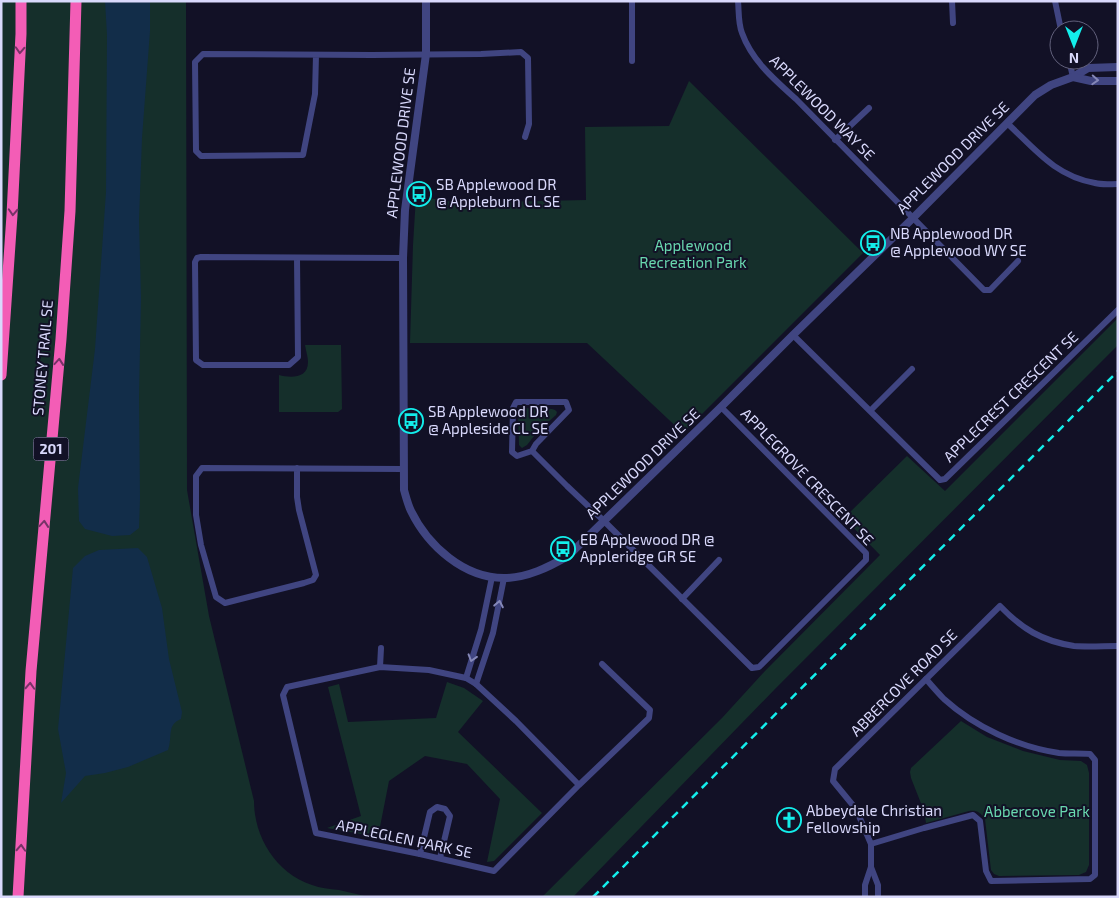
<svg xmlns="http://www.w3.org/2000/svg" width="1119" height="898" font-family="'Exo 2',sans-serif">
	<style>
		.green { fill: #152f2b }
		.water { fill: #122d49 }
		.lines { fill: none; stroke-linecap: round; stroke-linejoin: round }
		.minor { stroke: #404581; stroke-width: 6 }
		.tertiary { stroke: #404581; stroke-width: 8 }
		.motorway { stroke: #f35db6; stroke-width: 11 }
		.rail { stroke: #13eeeb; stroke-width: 2.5; stroke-dasharray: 8 6; stroke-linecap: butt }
		.oneway { stroke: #773367 }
		.oneway2 { stroke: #8588b8 }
		.labels { text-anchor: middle; stroke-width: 4; stroke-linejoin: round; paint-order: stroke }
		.shield { fill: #121126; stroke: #9d9dbc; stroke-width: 1 }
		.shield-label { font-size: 14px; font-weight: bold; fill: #d9d9fc }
		.street-label { font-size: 15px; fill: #d9d9fc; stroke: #121126 }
		.poi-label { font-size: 15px; fill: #d9d9fc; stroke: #121126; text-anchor: start }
		.park-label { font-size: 15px; fill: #69d8af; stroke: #121126 }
	</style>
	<rect width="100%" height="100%" fill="#121126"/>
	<g class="green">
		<path d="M 1,1 L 186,1 L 187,490 L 209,616 L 254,801 C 254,837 276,873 312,885 C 320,888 329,889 339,890 C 349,892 359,895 369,897 L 1,897 Z"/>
		<path d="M 689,81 L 863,253 L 683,433 L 587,343 L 410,343 L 413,245 L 416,196 L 459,203 L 586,200 L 585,127 L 669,126 Z"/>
		<path d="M 1118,318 L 1118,345 L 775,689 L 573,897 L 542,897 L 722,718 L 765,671 L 880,555 L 844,518 L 907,456 L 945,491 Z"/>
		<path d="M 305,345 L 341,345 L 342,409 L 338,412 L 279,412 L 279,375 C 290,378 308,379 308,362 C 308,357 306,351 305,345 Z"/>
		<path d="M 521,408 L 552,409 L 555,410 L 557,412 L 556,415 L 538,431 L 527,445 L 522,448 L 519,445 L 518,414 Z"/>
		<path d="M 447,682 L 464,688 L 483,701 L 458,732 L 542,813 L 494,861 L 487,862 L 500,799 L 467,764 L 425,756 L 389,781 L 378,837 L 327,828 L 361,816 L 328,687 L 339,684 L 348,722 L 436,718 Z"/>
		<path d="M 961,721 L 987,737 L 1023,751 L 1060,760 L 1081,761 L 1087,765 L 1089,773 L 1089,865 L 1086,872 L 1079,875 L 999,876 L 994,874 L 991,870 L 985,819 C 980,812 977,810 969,811 L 926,823 L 924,811 L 911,778 L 910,772 L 911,768 Z"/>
	</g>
	<g class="water">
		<path d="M 105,1 L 150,1 L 150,31 L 142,138 L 139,220 L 141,298 L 139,397 L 140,499 L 139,528 L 130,535 L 112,536 L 85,529 L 79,521 L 78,488 L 95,349 L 106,192 L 107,35 Z"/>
		<path d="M 138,548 L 147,557 L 162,608 L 169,659 L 182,712 L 181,719 C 166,725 173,737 168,750 L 128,767 L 105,773 L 85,776 L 61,803 L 66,773 L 58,729 L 73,568 L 85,556 L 99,550 Z"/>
	</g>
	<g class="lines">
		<g class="minor">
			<path d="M 738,1 C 739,11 738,23 742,33 C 752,61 775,80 796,99 L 984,290 L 990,290 L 1018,261"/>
			<path d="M 952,1 L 953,23"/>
			<path d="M 1055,1 L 1061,30"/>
			<path d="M 316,55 L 315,94 L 303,155 L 201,156 L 196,151 L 195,62 L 203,54 L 372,55 L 481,54 L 521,52 L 528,58 L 529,124 L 525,137"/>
			<path d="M 1069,60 L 1073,77"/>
			<path d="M 632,61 L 632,1"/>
			<path d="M 1007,123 C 1035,149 1055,176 1095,183 C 1102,185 1110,184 1118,184"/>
			<path d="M 835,140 L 869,108"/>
			<path d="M 297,258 L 298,357 L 289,365 L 203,365 L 196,360 L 195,262 L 197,258 L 201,257 L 403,258"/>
			<path d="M 793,335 L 940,480 L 945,479 L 1118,310"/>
			<path d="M 516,402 L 566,402 L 569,410 L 536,444 L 532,451 L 517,456 L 512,452 L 513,408 Z"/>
			<path d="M 871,410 L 912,369"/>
			<path d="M 532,451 L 567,486 L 604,521 L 752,668 L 759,667 L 866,560 L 866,553 L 721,407"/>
			<path d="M 297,468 L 297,497 L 299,510 L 316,575 L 313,580 L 304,583 L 225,603 L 216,597 L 201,545 L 196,515 L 196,476 L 202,468 L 403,469"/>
			<path d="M 682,599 L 719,560"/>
			<path d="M 380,667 L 381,648"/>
			<path d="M 466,678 L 481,630 L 492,577"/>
			<path d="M 476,684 L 493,633 L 504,578"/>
			<path d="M 579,785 L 516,721 L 476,684 L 466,678 L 429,670 L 380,667 L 287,687 L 283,695 L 316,833 L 420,854 L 494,871 L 579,785 L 649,718 L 650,710 L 602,664"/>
			<path d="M 871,844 L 924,828 L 973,815 L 980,821 L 986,871 L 991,881 L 1090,879 L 1095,875 L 1095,760 L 1090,754 C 1080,753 1069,754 1059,753 C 1018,747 975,727 944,699 C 938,693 932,686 926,679"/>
			<path d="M 420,854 L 430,812 L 437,807 L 445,809 L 450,816 L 440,858"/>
			<path d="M 871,867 L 878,885 L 878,897"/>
			<path d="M 865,897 L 865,885 L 871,867 L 871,844 L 856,809 L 833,781 L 835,769 L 1000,606 C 1022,629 1042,641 1074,646 C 1088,647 1104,646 1118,646"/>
		</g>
		<g class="tertiary">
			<path d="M 426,1 L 426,54 L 405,210 L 403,258 L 404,490 C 406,497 408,505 411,511 C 428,546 464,578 504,578 C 527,578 549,567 568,556 L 721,407 L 793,335 L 913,218 L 1035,95 L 1051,85 L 1073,77 L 1088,68 L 1118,67"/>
			<path d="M 1073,77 L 1091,81 L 1118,81"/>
		</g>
		<g class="motorway">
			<path d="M 1,375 L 12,215 L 21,34 L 21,1"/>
			<path d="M 18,897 L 31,671 L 61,339 L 70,211 L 76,1"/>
		</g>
		<path class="rail" d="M 593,897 L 1118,371"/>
	</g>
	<defs><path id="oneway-chevron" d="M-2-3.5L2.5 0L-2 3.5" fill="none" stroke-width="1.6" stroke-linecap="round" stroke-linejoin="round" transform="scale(1.25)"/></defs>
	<g class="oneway">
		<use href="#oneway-chevron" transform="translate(20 50) rotate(93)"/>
		<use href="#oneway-chevron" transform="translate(13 212) rotate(93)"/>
		<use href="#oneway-chevron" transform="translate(59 362) rotate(-85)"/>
		<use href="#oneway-chevron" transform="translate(44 524) rotate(-85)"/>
		<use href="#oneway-chevron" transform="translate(30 686) rotate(-87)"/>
		<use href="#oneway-chevron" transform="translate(21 848) rotate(-87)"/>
	</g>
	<g class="oneway2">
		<use href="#oneway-chevron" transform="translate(1095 80) rotate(3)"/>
		<use href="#oneway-chevron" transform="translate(499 604) rotate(-79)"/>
		<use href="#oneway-chevron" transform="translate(472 658) rotate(107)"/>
	</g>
	<defs>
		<symbol id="bus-ring" viewBox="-11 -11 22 22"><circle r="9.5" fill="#121126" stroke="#13eeeb" stroke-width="1.5"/><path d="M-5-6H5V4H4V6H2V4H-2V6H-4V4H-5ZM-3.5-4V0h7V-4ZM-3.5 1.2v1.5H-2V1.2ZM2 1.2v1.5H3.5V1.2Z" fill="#13eeeb"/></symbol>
		<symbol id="church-ring" viewBox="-11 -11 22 22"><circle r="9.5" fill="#121126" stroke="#13eeeb" stroke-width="1.5"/><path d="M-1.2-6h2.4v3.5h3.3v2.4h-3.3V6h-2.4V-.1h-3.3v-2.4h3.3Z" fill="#13eeeb"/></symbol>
	</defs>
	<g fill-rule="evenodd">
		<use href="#bus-ring" x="405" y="180" width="28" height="28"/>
		<use href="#bus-ring" x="859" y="229" width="28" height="28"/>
		<use href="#bus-ring" x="397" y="407" width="28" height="28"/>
		<use href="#bus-ring" x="549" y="535" width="28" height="28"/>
		<use href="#church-ring" x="775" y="806" width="28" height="28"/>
	</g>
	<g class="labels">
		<rect class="shield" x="33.5" y="437.5" width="35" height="23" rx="4"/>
		<g class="shield-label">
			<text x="51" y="454">201</text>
		</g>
		<g class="street-label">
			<text transform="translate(822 108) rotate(45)" y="5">APPLEWOOD WAY SE</text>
			<text transform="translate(401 143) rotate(-83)" y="5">APPLEWOOD DRIVE SE</text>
			<text transform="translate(953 158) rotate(-45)" y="5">APPLEWOOD DRIVE SE</text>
			<text transform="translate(43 358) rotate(-85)" y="5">STONEY TRAIL SE</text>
			<text transform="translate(1011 397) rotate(-44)" y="5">APPLECREST CRESCENT SE</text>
			<text transform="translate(643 464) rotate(-44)" y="5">APPLEWOOD DRIVE SE</text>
			<text transform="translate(807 477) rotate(46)" y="5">APPLEGROVE CRESCENT SE</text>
			<text transform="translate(904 683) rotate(-45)" y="5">ABBERCOVE ROAD SE</text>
			<text transform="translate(404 839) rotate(12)" y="5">APPLEGLEN PARK SE</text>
		</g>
		<g class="poi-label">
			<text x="436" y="190">SB Applewood DR<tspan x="436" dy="17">@ Appleburn CL SE</tspan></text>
			<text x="890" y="239">NB Applewood DR<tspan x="890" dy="17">@ Applewood WY SE</tspan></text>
			<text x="428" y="417">SB Applewood DR<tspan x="428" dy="17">@ Appleside CL SE</tspan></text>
			<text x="580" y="545">EB Applewood DR @<tspan x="580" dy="17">Appleridge GR SE</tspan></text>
			<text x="806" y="816">Abbeydale Christian<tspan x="806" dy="17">Fellowship</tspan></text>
		</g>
		<g class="park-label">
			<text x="693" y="251">Applewood<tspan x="693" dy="17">Recreation Park</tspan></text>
			<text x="1037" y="817">Abbercove Park</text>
		</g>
	</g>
	<rect width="1119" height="898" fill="none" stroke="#d9d9fc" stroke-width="5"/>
	<g transform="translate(1074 45) rotate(180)"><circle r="24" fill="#121126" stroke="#62617c"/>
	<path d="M0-4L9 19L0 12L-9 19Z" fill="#13eeeb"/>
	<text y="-8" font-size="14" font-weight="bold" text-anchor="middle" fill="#d9d9fc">N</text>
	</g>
</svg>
